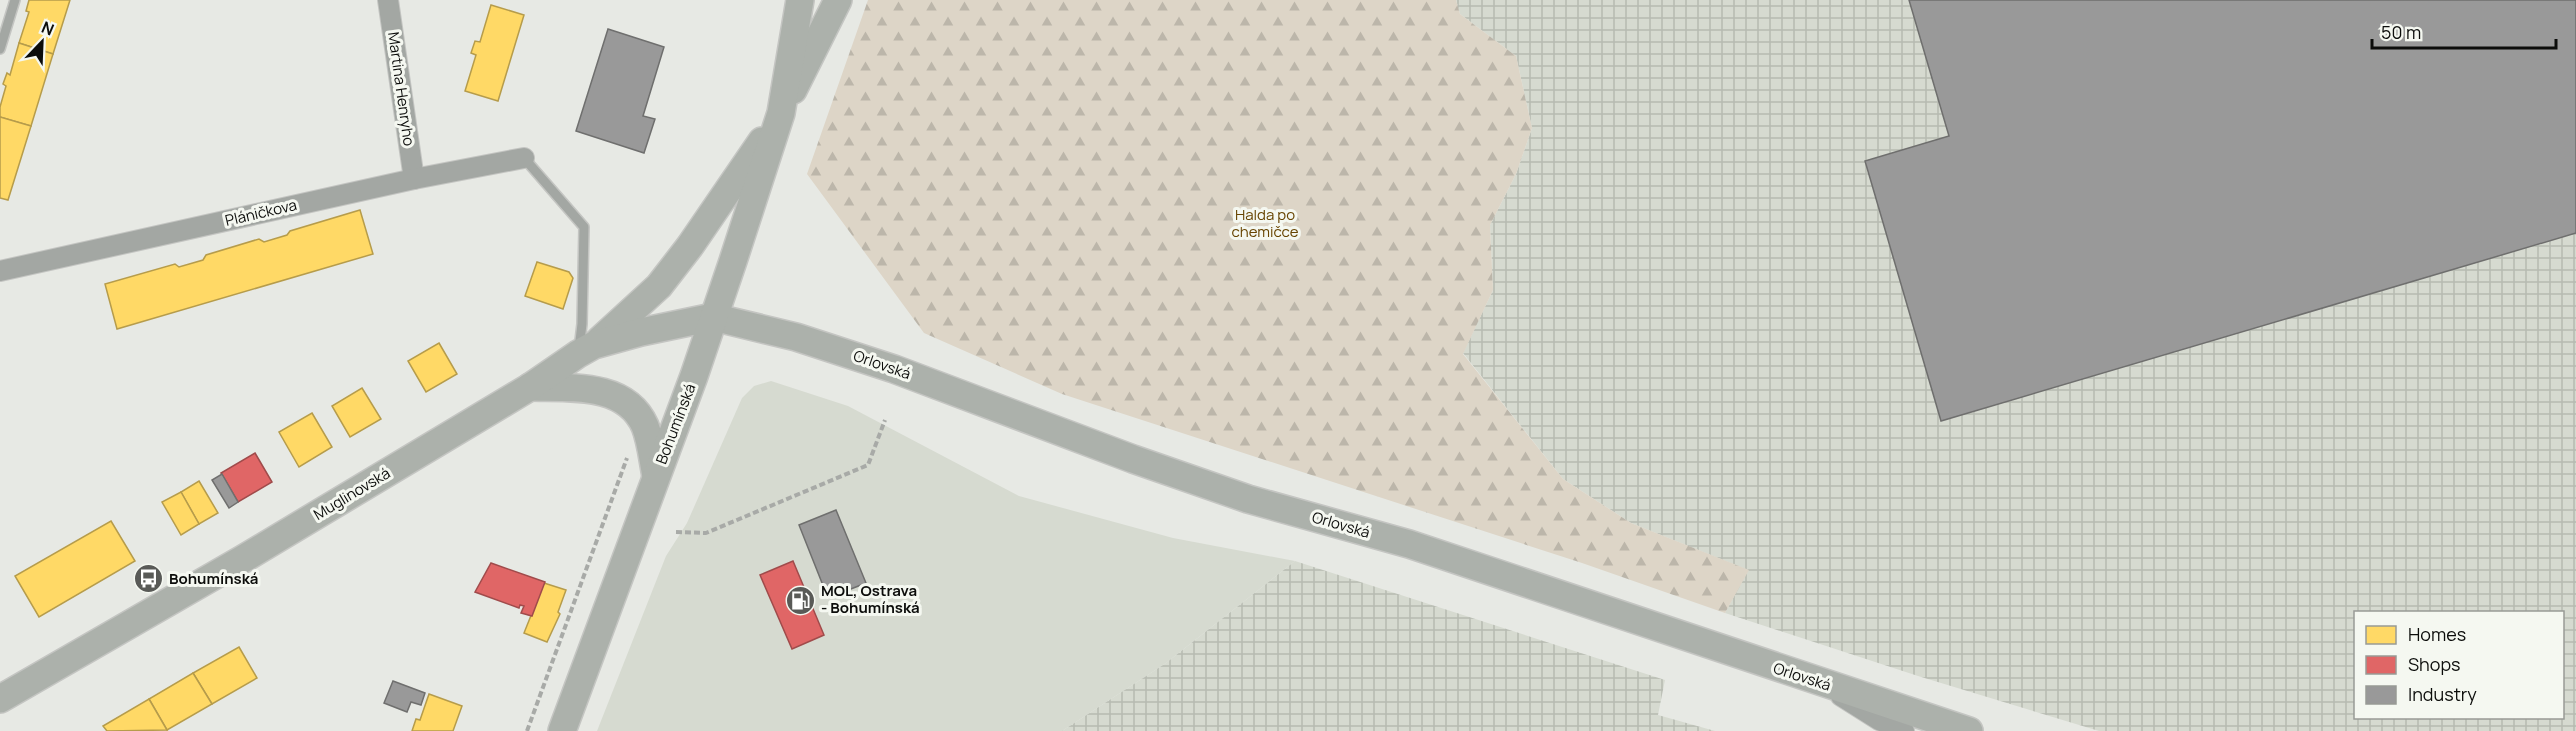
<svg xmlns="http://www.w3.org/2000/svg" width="2576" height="731" font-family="Manrope,sans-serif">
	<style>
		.built { fill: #d6dad0 }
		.industrial { fill: url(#industrial-grid); fill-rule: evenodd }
		.forest { fill: url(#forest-firs) }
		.homes { fill: #ffd966; stroke: #b69c4b; stroke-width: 1.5 }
		.shops { fill: #e06666; stroke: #a04b4b; stroke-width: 1.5 }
		.industry { fill: #999; stroke: #6f6f6e; stroke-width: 1.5 }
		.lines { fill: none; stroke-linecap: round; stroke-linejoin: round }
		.lane-casing { stroke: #c4c5c2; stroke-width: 12 }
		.street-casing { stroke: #c4c5c2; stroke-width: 22 }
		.secondary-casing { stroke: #c4c5c2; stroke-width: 30 }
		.path { stroke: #a8aaa7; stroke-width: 4; stroke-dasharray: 6 3; stroke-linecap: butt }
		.lane { stroke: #a3a7a3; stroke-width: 9 }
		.street { stroke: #a3a7a3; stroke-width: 20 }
		.secondary { stroke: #acb1ab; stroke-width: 27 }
		.labels { text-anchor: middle; stroke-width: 6; stroke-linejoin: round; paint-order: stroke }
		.street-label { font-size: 15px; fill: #0c0d0b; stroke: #f5f8f1 }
		.park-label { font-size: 15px; fill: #674401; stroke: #f5f8f1 }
		.poi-label { font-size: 15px; font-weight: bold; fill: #0c0d0b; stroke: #f5f8f1; text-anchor: start }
	</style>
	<defs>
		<pattern id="industrial-grid" width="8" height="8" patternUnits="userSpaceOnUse" patternTransform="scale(1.5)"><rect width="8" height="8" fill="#d6dad0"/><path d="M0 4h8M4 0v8" fill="none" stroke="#b6bab1"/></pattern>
		<pattern id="forest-firs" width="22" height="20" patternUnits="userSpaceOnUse" patternTransform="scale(1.5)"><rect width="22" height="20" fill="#ddd5c7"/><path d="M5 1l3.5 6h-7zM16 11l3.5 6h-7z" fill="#bcb6aa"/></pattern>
	</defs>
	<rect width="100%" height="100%" fill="#e7e9e4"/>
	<path class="built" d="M 771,381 L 848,406 L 1019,496 L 1173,538 L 1295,561 L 1166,663 L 1062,731 L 597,731 L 666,556 L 687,523 L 742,398 L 754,386 Z"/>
	<g class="industrial">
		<path d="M 1456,0 L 2576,0 L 2576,731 L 2099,731 L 1918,676 L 1725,613 L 1748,570 L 1631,523 L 1563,479 L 1463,353 L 1493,290 L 1490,225 L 1516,174 L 1532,128 L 1516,56 L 1460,14 ZM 2356,612 L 2562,612 L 2562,718 L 2356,718 Z"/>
		<path d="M 1295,561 L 1665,680 L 1658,715 L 1715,731 L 1062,731 L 1166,663 Z"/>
	</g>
	<path class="forest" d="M 868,0 L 1456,0 L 1460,14 L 1516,56 L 1532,128 L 1516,174 L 1490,225 L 1493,290 L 1463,354 L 1563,479 L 1631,523 L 1749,570 L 1725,613 L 1582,563 L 1062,394 L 924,333 L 807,174 Z"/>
	<g class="homes">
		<path d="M 29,0 L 70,0 L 53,54 L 19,43 L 29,12 L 26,11 Z"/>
		<path d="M 491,5 L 524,15 L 498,101 L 465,91 L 476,55 L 471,53 L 475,41 L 480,42 Z"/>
		<path d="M 19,43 L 53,54 L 31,126 L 0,117 L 0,107 L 6,86 L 3,84 L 7,73 L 10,75 Z"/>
		<path d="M 0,117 L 31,126 L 8,200 L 0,198 Z"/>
		<path d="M 360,210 L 373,254 L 117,329 L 105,284 L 175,264 L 179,267 L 203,260 L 206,255 L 259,239 L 264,242 L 287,235 L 290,231 Z"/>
		<path d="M 537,262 L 569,272 L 573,278 L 563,309 L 525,296 Z"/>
		<path d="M 439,343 L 457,374 L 426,392 L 408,361 Z"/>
		<path d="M 362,388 L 381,419 L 350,437 L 332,406 Z"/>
		<path d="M 312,413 L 332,447 L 299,467 L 279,432 Z"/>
		<path d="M 199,481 L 218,513 L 199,524 L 181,492 Z"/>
		<path d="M 181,492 L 199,524 L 181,535 L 162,502 Z"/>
		<path d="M 111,521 L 135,561 L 39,617 L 15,576 Z"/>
		<path d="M 544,583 L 566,590 L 558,612 L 560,614 L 547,642 L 524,633 Z"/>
		<path d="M 239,647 L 257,678 L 212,704 L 193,673 Z"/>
		<path d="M 193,673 L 212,704 L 167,730 L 149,699 Z"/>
		<path d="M 429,694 L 462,706 L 453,731 L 412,731 L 416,719 L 420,720 Z"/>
		<path d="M 149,699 L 167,730 L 107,731 L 103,726 Z"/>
	</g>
	<g class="shops">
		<path d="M 255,453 L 272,482 L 238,502 L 221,473 Z"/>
		<path d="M 793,561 L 824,635 L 792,649 L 760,575 Z"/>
		<path d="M 491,563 L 545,582 L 532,616 L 521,613 L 524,606 L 520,605 L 519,608 L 475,592 Z"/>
	</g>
	<g class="industry">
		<path d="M 1909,0 L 2576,0 L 2576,233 L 1941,421 L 1865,161 L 1949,136 Z"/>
		<path d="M 608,29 L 664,47 L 643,116 L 655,119 L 644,153 L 576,131 Z"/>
		<path d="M 222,474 L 238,502 L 229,508 L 212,480 Z"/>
		<path d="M 836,510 L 866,583 L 828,598 L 799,525 Z"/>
		<path d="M 393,681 L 425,693 L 421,705 L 411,702 L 407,712 L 384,703 Z"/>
	</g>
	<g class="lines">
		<defs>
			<g id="lane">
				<path d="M 0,49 L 15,0"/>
				<path d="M 524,158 L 584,227 L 582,324 L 579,349"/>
			</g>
			<g id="street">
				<path d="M 388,0 L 414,179"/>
				<path d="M 0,271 L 414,179 L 524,158"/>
				<path d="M 1841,696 L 1879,720 L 1904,731"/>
			</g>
			<g id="secondary">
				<path d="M 793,90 L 838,0"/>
				<path d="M 600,340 L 659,286 L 690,246 L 762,141"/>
				<path d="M 530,387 C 570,388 626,382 645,426 C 651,441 653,461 656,476"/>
				<path d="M 0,699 L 243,559 L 530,387 L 578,354 L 594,345 L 641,332 L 713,317 L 796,337 L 894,369 L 1133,459 L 1248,499 L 1409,544 L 1969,731"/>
				<path d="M 562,731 L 694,376 L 733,261 L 781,113 L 800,0"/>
			</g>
		</defs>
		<use href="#lane" class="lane-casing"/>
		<use href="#street" class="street-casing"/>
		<use href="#secondary" class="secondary-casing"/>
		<g class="path">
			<path d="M 676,532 L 706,533 L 868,465 L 885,420"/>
			<path d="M 527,731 L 627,458"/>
		</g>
		<use href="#lane" class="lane"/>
		<use href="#street" class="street"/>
		<use href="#secondary" class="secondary"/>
	</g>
	<defs>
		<symbol id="bus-disc" viewBox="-11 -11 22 22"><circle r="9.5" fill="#595a57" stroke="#f5f8f1"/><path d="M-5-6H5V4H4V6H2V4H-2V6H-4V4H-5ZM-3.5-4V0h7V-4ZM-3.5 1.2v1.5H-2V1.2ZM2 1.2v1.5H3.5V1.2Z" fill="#fff"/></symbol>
		<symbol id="fuel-disc" viewBox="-11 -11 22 22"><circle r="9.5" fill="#595a57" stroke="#f5f8f1"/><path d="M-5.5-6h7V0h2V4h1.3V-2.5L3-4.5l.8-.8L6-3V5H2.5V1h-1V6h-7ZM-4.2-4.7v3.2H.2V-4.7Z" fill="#fff"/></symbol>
	</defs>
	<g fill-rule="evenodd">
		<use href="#bus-disc" x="132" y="562" width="33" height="33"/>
		<use href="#fuel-disc" x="784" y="584" width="33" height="33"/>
	</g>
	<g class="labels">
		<g class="street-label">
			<text transform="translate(401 89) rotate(82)" y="5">Martina Henryho</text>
			<text transform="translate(261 213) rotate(-13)" y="5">Pláničkova</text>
			<text transform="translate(882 365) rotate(19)" y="5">Orlovská</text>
			<text transform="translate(676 424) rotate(-69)" y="5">Bohumínská</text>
			<text transform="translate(352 494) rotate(-31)" y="5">Muglinovská</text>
			<text transform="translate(1341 525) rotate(16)" y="5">Orlovská</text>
			<text transform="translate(1802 677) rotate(18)" y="5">Orlovská</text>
		</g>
		<g class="park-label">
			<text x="1265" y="220">Halda po<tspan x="1265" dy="17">chemičce</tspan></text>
		</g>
		<g class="poi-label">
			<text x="169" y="584">Bohumínská</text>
			<text x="821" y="596">MOL, Ostrava<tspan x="821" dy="17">- Bohumínská</tspan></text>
		</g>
	</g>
	<rect x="2354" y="611" width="210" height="108" fill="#f5f8f1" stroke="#989a95" stroke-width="1.5"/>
	<rect x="2366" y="626" width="30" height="18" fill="#ffd966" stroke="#989a95" stroke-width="1.5"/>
	<text x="2408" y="641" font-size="18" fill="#0c0d0b">Homes</text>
	<rect x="2366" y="656" width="30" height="18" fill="#e06666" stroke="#989a95" stroke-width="1.5"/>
	<text x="2408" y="671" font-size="18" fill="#0c0d0b">Shops</text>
	<rect x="2366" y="686" width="30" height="18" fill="#999999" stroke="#989a95" stroke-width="1.5"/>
	<text x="2408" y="701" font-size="18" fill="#0c0d0b">Industry</text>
	<g transform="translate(42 42) rotate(23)" stroke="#f5f8f1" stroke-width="4.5" paint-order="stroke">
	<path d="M0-4.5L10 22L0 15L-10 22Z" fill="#0c0d0b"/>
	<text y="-9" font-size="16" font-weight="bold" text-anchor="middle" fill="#0c0d0b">N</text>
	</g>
	<path d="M2372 39v9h184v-9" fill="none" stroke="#0c0d0b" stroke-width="3"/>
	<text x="2381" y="39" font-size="18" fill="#0c0d0b" stroke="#f5f8f1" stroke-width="4.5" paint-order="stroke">50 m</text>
</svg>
